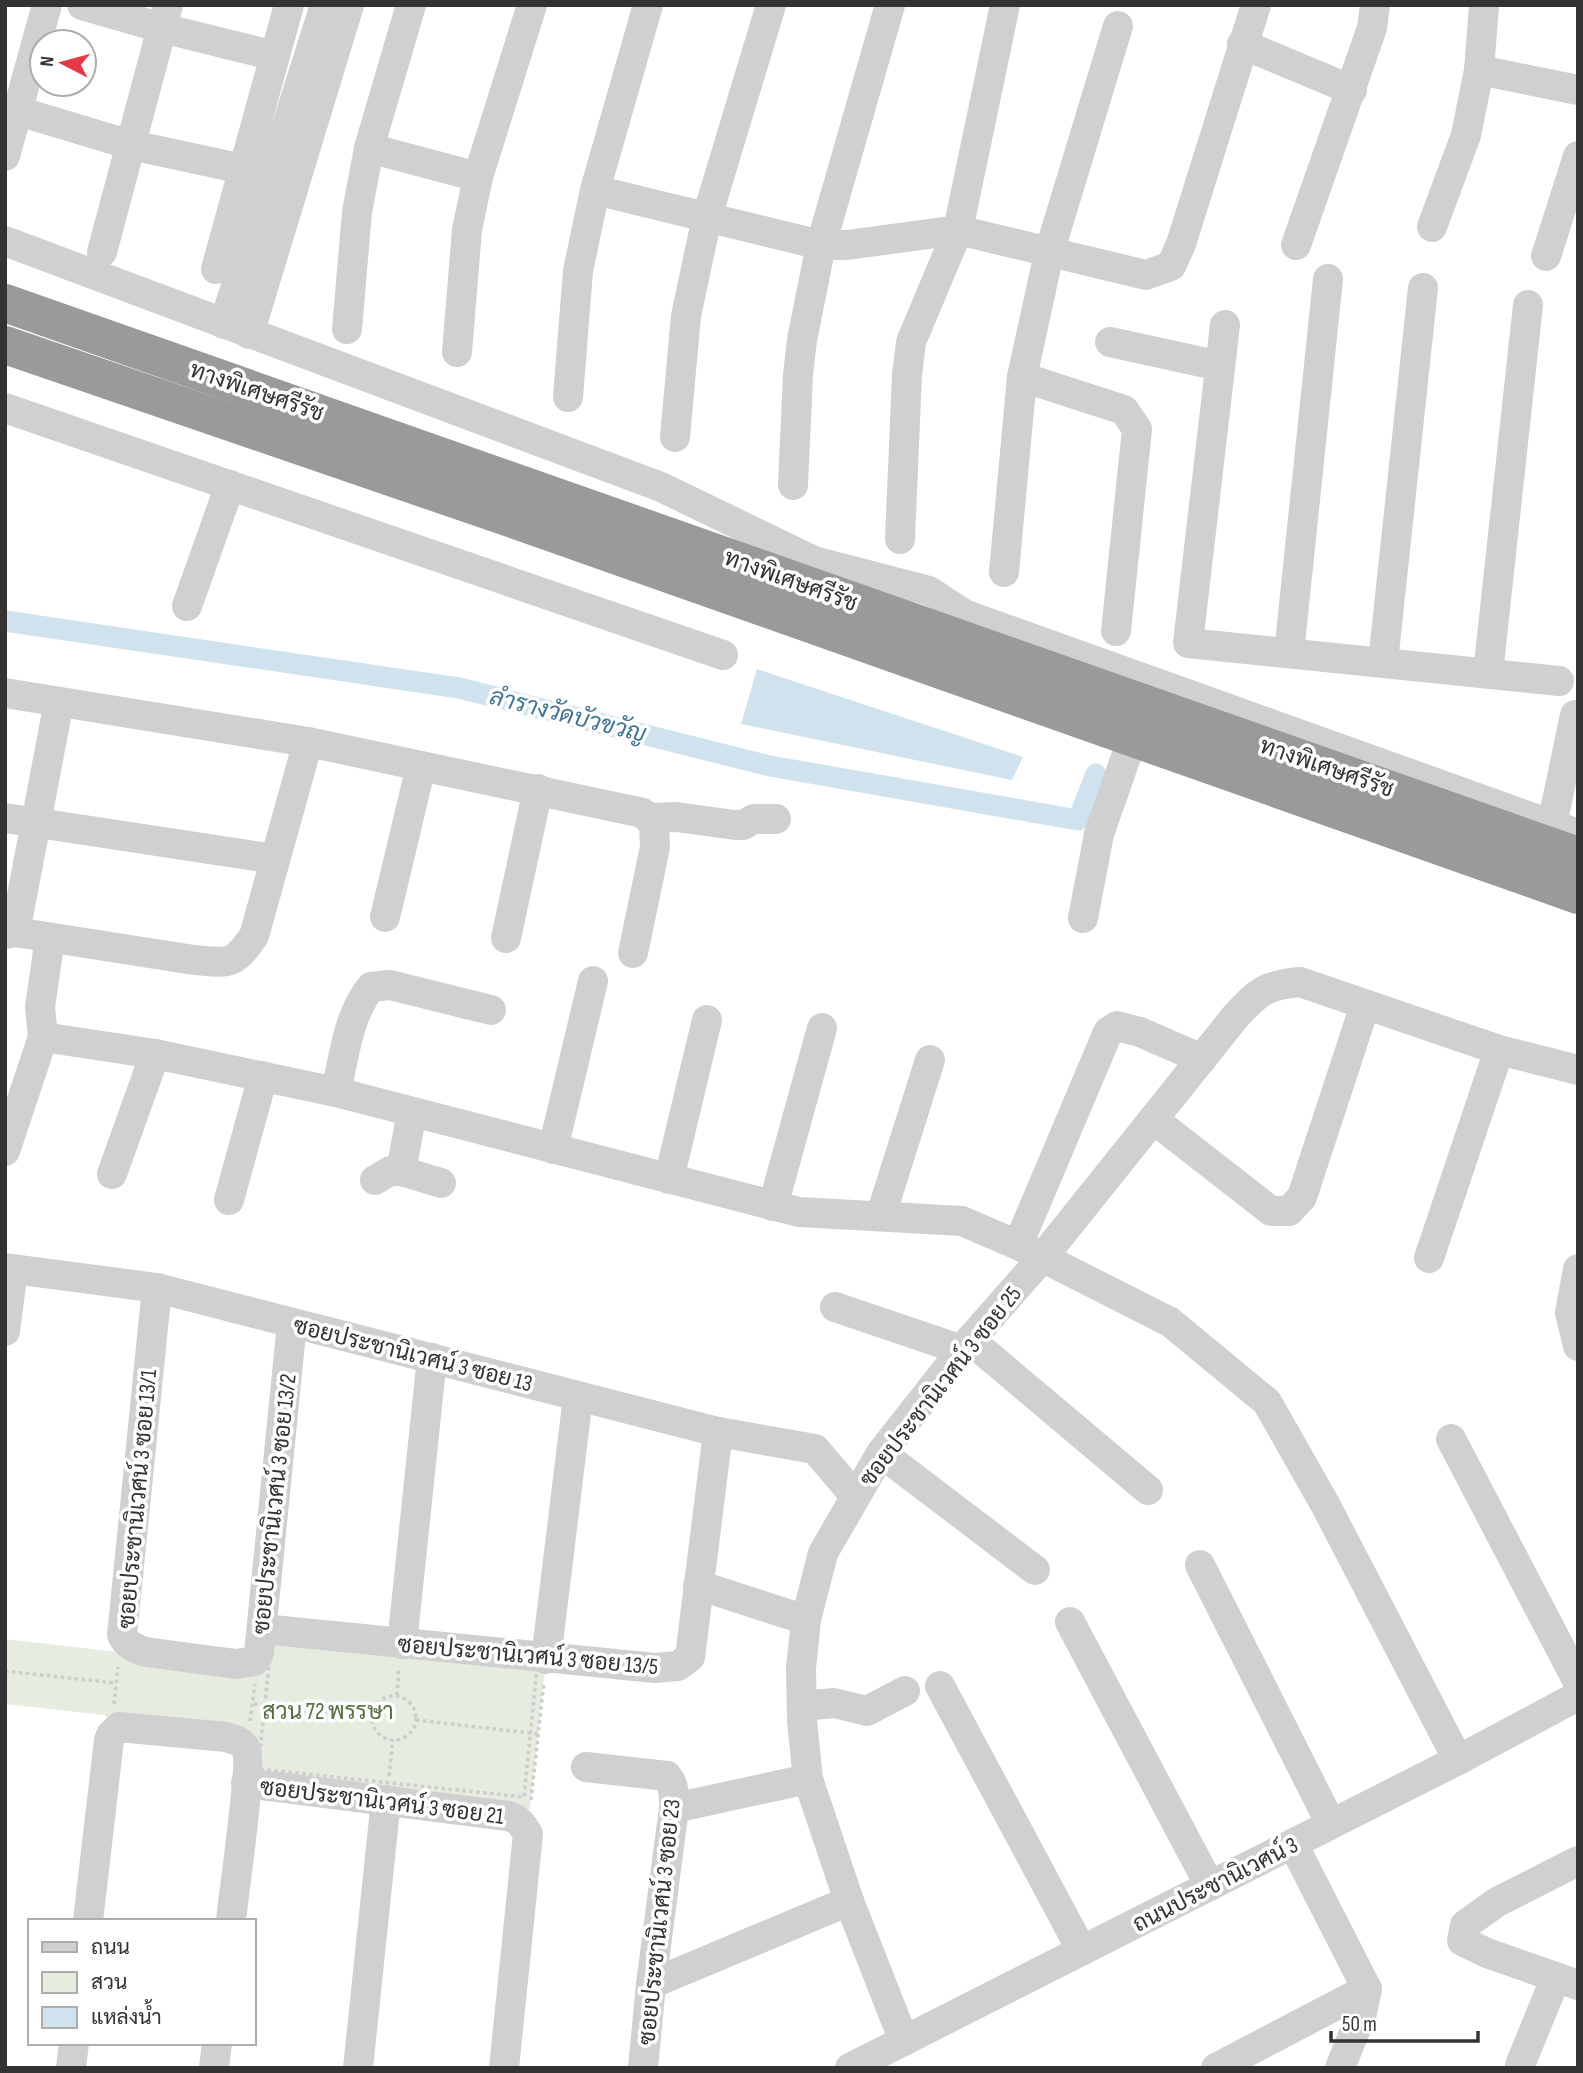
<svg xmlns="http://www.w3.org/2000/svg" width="1583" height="2073" font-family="'Sofia Sans Condensed',Sarabun,sans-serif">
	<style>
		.green { fill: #e6ecdf }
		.water { fill: #cfe2ee }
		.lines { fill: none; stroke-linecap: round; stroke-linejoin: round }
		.canal { stroke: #cfe2ee; stroke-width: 21 }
		.path { stroke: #cdcdcd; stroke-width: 3.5; stroke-dasharray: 3.5 3.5; stroke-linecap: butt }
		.minor { stroke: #d0d0d0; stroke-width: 30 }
		.highway { stroke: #9a9a9a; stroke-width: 38 }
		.labels { text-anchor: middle; stroke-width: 7; stroke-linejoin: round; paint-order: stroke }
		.street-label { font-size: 23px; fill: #333; stroke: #fff }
		.park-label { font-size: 23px; fill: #56703f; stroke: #fff }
		.water-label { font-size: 24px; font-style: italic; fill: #3f7597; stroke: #fff }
	</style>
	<rect width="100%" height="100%" fill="#fff"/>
	<path class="green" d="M 261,1625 L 546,1659 L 530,1809 L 245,1778 L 248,1738 L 110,1720 L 104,1715 L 5,1704 L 5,1639 L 256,1668 Z"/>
	<path class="water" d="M 757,669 L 1023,757 L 1012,780 L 741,724 Z"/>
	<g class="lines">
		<path class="canal" d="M 5,621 L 459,688 L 770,766 L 1078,820 L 1096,774"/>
		<g class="path">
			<path d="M 272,1637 L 537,1668 L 524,1797 L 258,1769 Z"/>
			<path d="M 5,1671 L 116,1683"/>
			<path d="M 397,1695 L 399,1667"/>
			<circle cx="394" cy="1718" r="22"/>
			<path d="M 114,1704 L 118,1667"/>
			<path d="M 254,1704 L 372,1716"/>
			<path d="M 416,1720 L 539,1734"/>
			<path d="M 250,1721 L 255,1684"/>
			<path d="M 389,1776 L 393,1740"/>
			<path d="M 531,1800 L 544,1682"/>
		</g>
		<g class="minor">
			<path d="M 82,5 L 162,28 L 275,56"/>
			<path d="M 1242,44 L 1352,90"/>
			<path d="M 1479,70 L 1578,90"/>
			<path d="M 18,111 L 131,145 L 243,169"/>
			<path d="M 369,148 L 478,177"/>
			<path d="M 5,156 L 47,5"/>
			<path d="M 595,190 L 821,245 L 847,245 L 958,230 L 1146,275 L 1171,266 L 1181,244 L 1256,5"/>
			<path d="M 1432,227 L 1466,135 L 1479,70 L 1484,5"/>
			<path d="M 5,241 L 661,487 L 814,561 L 929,591 L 964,614 L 1578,834"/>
			<path d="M 1296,245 L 1372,28 L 1375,5"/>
			<path d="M 102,252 L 168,5"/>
			<path d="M 1546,256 L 1578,156"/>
			<path d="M 216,269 L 289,5"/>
			<path d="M 224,324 L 325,5"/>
			<path d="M 1225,325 L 1188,643 L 1559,681"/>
			<path d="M 347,329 L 357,212 L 369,148 L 411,5"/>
			<path d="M 249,334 L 349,5"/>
			<path d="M 1110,342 L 1220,366"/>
			<path d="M 457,352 L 467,230 L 478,177 L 532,5"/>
			<path d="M 1022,377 L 1124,410 L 1137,429 L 1116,631"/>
			<path d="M 568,397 L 578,271 L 595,190 L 648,5"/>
			<path d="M 5,408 L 723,655"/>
			<path d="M 675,437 L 686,316 L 707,217 L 771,5"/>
			<path d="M 793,485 L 798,375 L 802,340 L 821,245 L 890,5"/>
			<path d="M 900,539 L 907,375 L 911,342 L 958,230 L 1005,5"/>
			<path d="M 1004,572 L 1022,377 L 1049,253 L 1118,26"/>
			<path d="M 187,606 L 230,485"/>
			<path d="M 1289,653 L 1328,279"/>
			<path d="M 1383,662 L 1423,288"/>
			<path d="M 1488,673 L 1528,305"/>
			<path d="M 5,693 L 308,742 L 643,813 L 654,824 L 655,847 L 633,953"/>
			<path d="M 5,818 L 275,859"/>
			<path d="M 651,818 L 676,817 L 735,825 L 743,825 L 754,819 L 776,819"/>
			<path d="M 1552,825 L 1575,715"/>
			<path d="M 385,917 L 421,766"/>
			<path d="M 1083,918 L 1099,834 L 1127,754"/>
			<path d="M 15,932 L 59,702"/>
			<path d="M 5,934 L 15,932 L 194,960 C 229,963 233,966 254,936 L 308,742"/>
			<path d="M 50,938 L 40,1007 L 43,1037 L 155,1054 L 336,1092 L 799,1212 L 962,1221 L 1018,1245 L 1170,1322 L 1267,1402 L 1326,1506 L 1458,1760"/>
			<path d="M 506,938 L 538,789"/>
			<path d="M 336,1092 C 344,1057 348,1015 371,987 L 390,985 L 491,1010"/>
			<path d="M 1153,1119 L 1271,1211 L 1289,1211 L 1302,1197 L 1365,1005"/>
			<path d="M 553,1149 L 593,981"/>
			<path d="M 5,1151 L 43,1037"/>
			<path d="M 401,1171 L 412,1112"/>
			<path d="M 112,1174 L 155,1054"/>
			<path d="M 669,1179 L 707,1020"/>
			<path d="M 375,1180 L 390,1171 L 401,1171 L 441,1183"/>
			<path d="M 229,1200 L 263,1076"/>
			<path d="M 773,1206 L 822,1028"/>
			<path d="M 881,1215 L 930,1060"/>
			<path d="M 1018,1245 L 1108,1032 L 1117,1026 L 1140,1032 L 1202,1059"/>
			<path d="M 1429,1258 L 1499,1050"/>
			<path d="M 5,1268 L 157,1288 L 718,1432 L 815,1449 L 855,1496"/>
			<path d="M 1578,1269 L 1570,1313 L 1578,1346"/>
			<path d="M 157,1288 L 122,1635 C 127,1646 135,1648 146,1652 L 236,1664 L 254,1661 L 259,1653 L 292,1323"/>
			<path d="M 835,1307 L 962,1350"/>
			<path d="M 5,1331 L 13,1269"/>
			<path d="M 970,1340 L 1148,1490"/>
			<path d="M 1451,1439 L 1578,1682"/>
			<path d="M 881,1453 L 1035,1570"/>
			<path d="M 1200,1565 L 1331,1824"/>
			<path d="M 698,1585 L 806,1620"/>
			<path d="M 1070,1622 L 1210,1886"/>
			<path d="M 263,1629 L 655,1668 L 678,1666 L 690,1657 L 718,1432"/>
			<path d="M 402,1644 L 432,1358"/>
			<path d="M 546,1659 L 578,1397"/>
			<path d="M 940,1686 L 1082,1951"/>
			<path d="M 802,1706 L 834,1703 L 867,1711 L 905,1691"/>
			<path d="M 586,1767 L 667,1776 C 675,1785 674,1797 674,1808 L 651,1984 L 643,2068"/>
			<path d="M 246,1783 L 508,1816 C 519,1819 522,1824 528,1834 L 504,2068"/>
			<path d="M 674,1808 L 808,1779"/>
			<path d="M 1293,1844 L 1367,1989 L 1362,2013 L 1340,2068"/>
			<path d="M 1578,1861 L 1497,1902 L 1465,1925 L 1462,1941 L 1487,1953 L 1578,1985"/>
			<path d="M 88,1921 L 109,1740 L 111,1735 L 119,1727 L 226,1737 C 232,1739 241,1741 245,1747 C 254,1761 233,1896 231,1921"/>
			<path d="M 651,1984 L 849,1901"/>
			<path d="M 904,2041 L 849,1901 L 808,1779 L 802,1721 L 801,1668 L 806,1620 L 823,1553 L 881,1453 L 970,1340 L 1042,1258 L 1235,1017 C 1258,992 1265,985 1300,982 L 1499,1050 L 1578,1070"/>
			<path d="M 1520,2065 L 1556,1977"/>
			<path d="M 71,2068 L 74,2043"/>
			<path d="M 214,2068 L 217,2043"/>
			<path d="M 358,2068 L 386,1800"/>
			<path d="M 850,2068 L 1458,1760 L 1578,1696"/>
			<path d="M 1216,2068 L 1367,1989"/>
		</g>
		<g class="highway">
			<path d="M 5,303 L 1578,856"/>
			<path d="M 5,345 L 513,519 L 1578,895"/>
		</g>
	</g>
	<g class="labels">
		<g class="street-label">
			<text transform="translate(257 391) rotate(19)" y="8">ทางพิเศษศรีรัช</text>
			<text transform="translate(791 580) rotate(20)" y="8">ทางพิเศษศรีรัช</text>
			<text transform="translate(1327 767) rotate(19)" y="8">ทางพิเศษศรีรัช</text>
			<text transform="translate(413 1354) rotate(14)" y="8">ซอยประชานิเวศน์ 3 ซอย 13</text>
			<text transform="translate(940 1386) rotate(-52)" y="8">ซอยประชานิเวศน์ 3 ซอย 25</text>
			<text transform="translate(137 1499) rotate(-85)" y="8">ซอยประชานิเวศน์ 3 ซอย 13/1</text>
			<text transform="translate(274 1504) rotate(-84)" y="8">ซอยประชานิเวศน์ 3 ซอย 13/2</text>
			<text transform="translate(528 1655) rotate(5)" y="8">ซอยประชานิเวศน์ 3 ซอย 13/5</text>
			<text transform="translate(382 1801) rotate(7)" y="8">ซอยประชานิเวศน์ 3 ซอย 21</text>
			<text transform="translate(1215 1884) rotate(-27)" y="8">ถนนประชานิเวศน์ 3</text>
			<text transform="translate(659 1922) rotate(-84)" y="8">ซอยประชานิเวศน์ 3 ซอย 23</text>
		</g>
		<g class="park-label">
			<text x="328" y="1719">สวน 72 พรรษา</text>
		</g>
		<g class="water-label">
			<text transform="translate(568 715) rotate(14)" y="8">ลำรางวัดบัวขวัญ</text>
		</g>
	</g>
	<rect width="1583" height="2073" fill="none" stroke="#333333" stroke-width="14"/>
	<rect x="28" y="1919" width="228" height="126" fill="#ffffff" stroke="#adadad" stroke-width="2"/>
	<rect x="42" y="1942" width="35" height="10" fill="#d0d0d0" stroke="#adadad" stroke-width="2"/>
	<text x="91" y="1954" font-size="21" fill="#333333">ถนน</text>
	<rect x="42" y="1972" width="35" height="21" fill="#e6ecdf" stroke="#adadad" stroke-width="2"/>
	<text x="91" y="1989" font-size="21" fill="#333333">สวน</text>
	<rect x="42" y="2007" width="35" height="21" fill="#cfe2ee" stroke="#adadad" stroke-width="2"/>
	<text x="91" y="2024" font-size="21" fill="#333333">แหล่งน้ำ</text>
	<g transform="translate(63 63) rotate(276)"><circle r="33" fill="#ffffff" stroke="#adadad" stroke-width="2"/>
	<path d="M0-5L12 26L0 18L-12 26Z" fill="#e63946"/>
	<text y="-10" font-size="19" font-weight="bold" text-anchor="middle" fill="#333333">N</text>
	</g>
	<path d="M1331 2031v10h147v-10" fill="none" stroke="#333333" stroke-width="3.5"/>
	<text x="1342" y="2031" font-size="21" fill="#333333" stroke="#ffffff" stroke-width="5" paint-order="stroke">50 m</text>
</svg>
